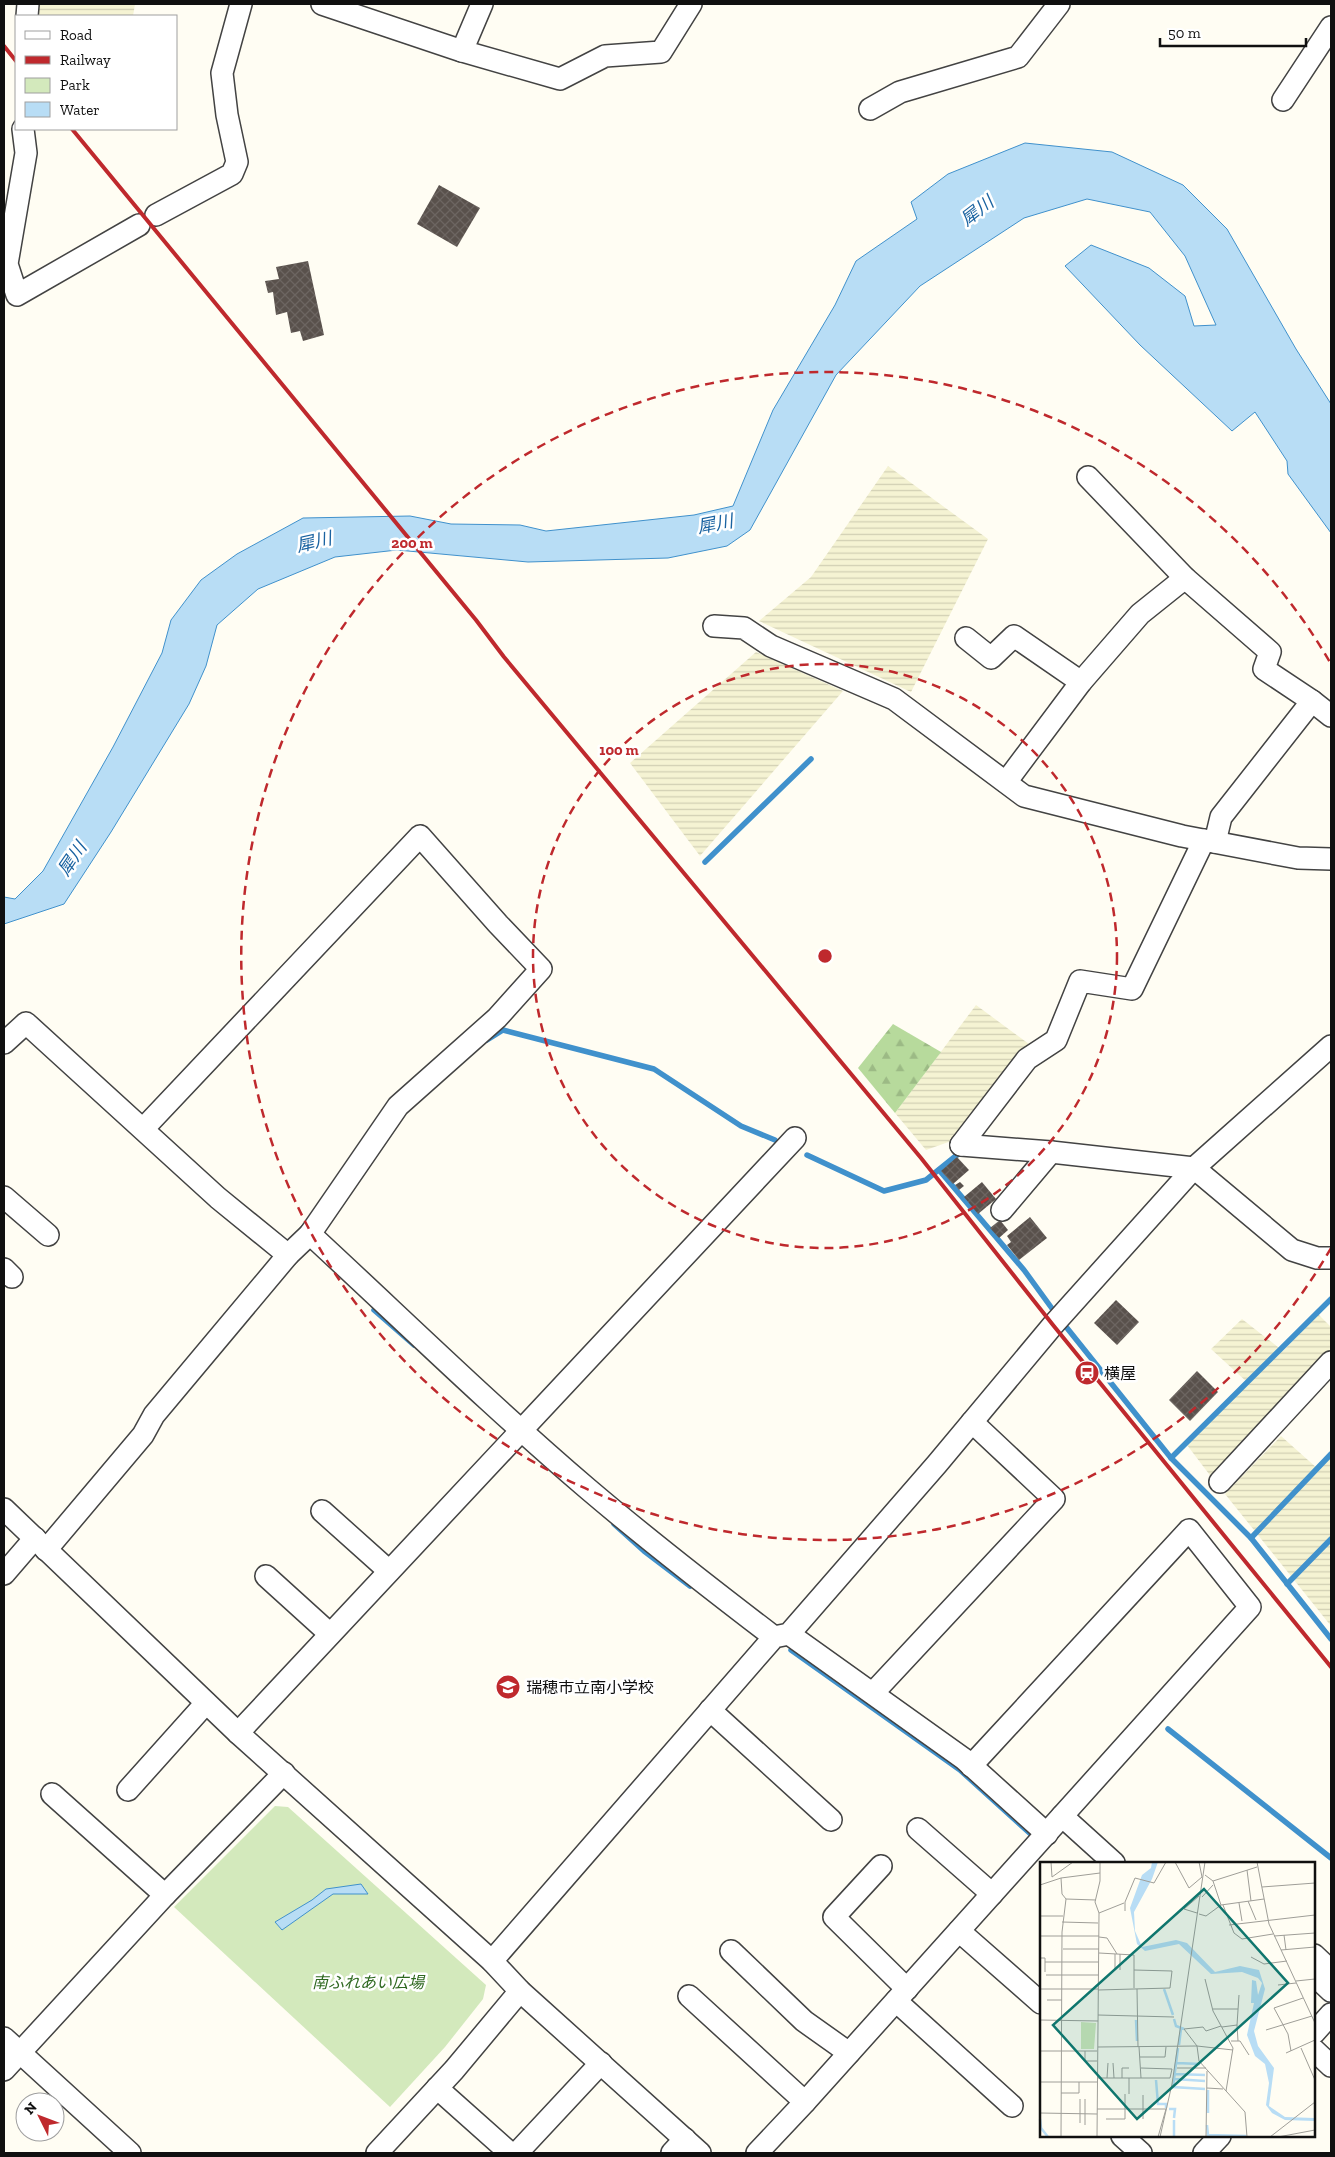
<svg xmlns="http://www.w3.org/2000/svg" width="1335" height="2157" font-family="'Zilla Slab','Noto Sans JP',serif">
	<style>
		.farmland { fill: url(#farmland-rules) }
		.forest { fill: url(#forest-firs) }
		.park { fill: #d3e9bc }
		.water { fill: #b8ddf5; stroke: #4091cc }
		.lines { fill: none; stroke-linecap: round; stroke-linejoin: round }
		.stream { stroke: #4091cc; stroke-width: 5.5 }
		.building { fill: url(#building-cross-hatch) }
		.minor-casing { stroke: #434343; stroke-width: 24 }
		.minor { stroke: #fff; stroke-width: 21 }
		.rail { stroke: #bf292d; stroke-width: 4 }
		.ring { fill: none; stroke: #bf292d; stroke-width: 2.5; stroke-dasharray: 9 6 }
		.labels { text-anchor: middle; stroke-width: 5; stroke-linejoin: round; paint-order: stroke }
		.poi-label { font-size: 16px; fill: #101010; stroke: #fff; text-anchor: start }
		.park-label { font-size: 16px; font-style: italic; fill: #2e6820; stroke: #fff }
		.water-label { font-size: 18px; font-style: italic; fill: #1a63a1; stroke: #fff }
		.inset-river { fill: none; stroke: #b8ddf5; stroke-width: 2.5 }
		.inset-road { fill: none; stroke: #9f9e98; stroke-width: 1 }
		.view { fill: #0f766e; fill-opacity: 0.15; stroke: #0f766e; stroke-width: 2.5 }
		.inset-edge { fill: none; stroke: #101010; stroke-width: 2.5 }
		.centre { fill: #bf292d; stroke: #fff; stroke-width: 2.5 }
		.ring-label { font-size: 15px; text-anchor: middle; font-weight: bold; fill: #bf292d; stroke: #fff; stroke-width: 5; stroke-linejoin: round; paint-order: stroke }
	</style>
	<defs>
		<pattern id="farmland-rules" width="6" height="5" patternUnits="userSpaceOnUse" patternTransform="scale(1.25)"><rect width="6" height="5" fill="#f5f3d3"/><path d="M0 2.5h6" fill="none" stroke="#d1cfb4"/></pattern>
		<pattern id="forest-firs" width="22" height="20" patternUnits="userSpaceOnUse" patternTransform="scale(1.25)"><rect width="22" height="20" fill="#b7da9c"/><path d="M5 1l3.5 6h-7zM16 11l3.5 6h-7z" fill="#9cba85"/></pattern>
		<pattern id="building-cross-hatch" width="8" height="8" patternUnits="userSpaceOnUse" patternTransform="scale(1.25)"><rect width="8" height="8" fill="#59514c"/><path d="M0 0l8 8M0 8l8-8" fill="none" stroke="#6c6561"/></pattern>
	</defs>
	<rect width="100%" height="100%" fill="#fffdf3"/>
	<g class="farmland">
		<path d="M 34,4 L 135,4 L 133,16 L 31,16 Z"/>
		<path d="M 888,466 L 988,539 L 911,692 L 759,621 L 811,577 Z"/>
		<path d="M 756,652 L 843,691 L 700,856 L 630,763 Z"/>
		<path d="M 976,1005 L 1029,1044 L 957,1139 L 926,1150 L 895,1113 Z"/>
		<path d="M 1318,1314 L 1331,1327 L 1331,1352 L 1212,1478 L 1187,1445 L 1248,1383 L 1211,1349 L 1242,1319 L 1283,1351 Z"/>
		<path d="M 1281,1436 L 1318,1469 L 1331,1456 L 1331,1626 L 1225,1494 Z"/>
	</g>
	<path class="forest" d="M 893,1024 L 941,1052 L 895,1113 L 858,1068 Z"/>
	<path class="park" d="M 275,1806 L 288,1807 L 486,1985 L 483,1999 L 445,2047 L 390,2107 L 174,1907 Z"/>
	<g class="water">
		<path d="M 1025,143 L 1112,152 L 1183,185 L 1227,229 L 1296,349 L 1331,404 L 1331,533 L 1288,474 L 1287,461 L 1255,412 L 1232,431 L 1140,345 L 1065,266 L 1091,245 L 1149,268 L 1185,296 L 1194,326 L 1216,325 L 1185,256 L 1150,212 L 1087,199 L 1024,218 L 920,286 L 836,375 L 750,530 L 727,546 L 668,558 L 528,562 L 397,550 L 335,557 L 258,589 L 217,625 L 206,666 L 189,704 L 111,832 L 64,904 L 4,924 L 4,897 L 15,899 L 43,871 L 113,747 L 162,653 L 171,620 L 201,580 L 237,554 L 303,518 L 410,516 L 451,524 L 520,525 L 546,531 L 694,515 L 733,506 L 773,410 L 835,305 L 856,261 L 917,219 L 911,202 L 948,174 Z"/>
		<path d="M 361,1884 L 368,1894 L 333,1894 L 282,1930 L 275,1922 L 312,1900 L 326,1889 Z"/>
	</g>
	<g class="lines">
		<g class="stream">
			<path d="M 705,862 L 811,759"/>
			<path d="M 487,1040 L 503,1030 L 654,1069 L 741,1126 L 775,1140"/>
			<path d="M 807,1155 L 884,1191 L 926,1180 L 957,1155 L 963,1153"/>
			<path d="M 939,1170 L 1024,1270 L 1056,1314"/>
			<path d="M 374,1310 L 414,1345"/>
			<path d="M 1067,1328 L 1171,1458 L 1251,1538 L 1331,1639"/>
			<path d="M 1171,1458 L 1331,1299"/>
			<path d="M 614,1524 L 644,1551 L 690,1586"/>
			<path d="M 1251,1538 L 1331,1454"/>
			<path d="M 1287,1584 L 1331,1539"/>
			<path d="M 791,1650 L 960,1770 L 1034,1837"/>
			<path d="M 1168,1729 L 1331,1858"/>
		</g>
	</g>
	<g class="building">
		<path d="M 439,185 L 480,208 L 457,247 L 417,224 Z"/>
		<path d="M 308,261 L 324,335 L 303,341 L 300,331 L 291,333 L 287,312 L 276,315 L 273,292 L 268,293 L 265,281 L 279,279 L 276,267 Z"/>
		<path d="M 957,1157 L 969,1170 L 953,1184 L 941,1171 Z"/>
		<path d="M 960,1182 L 964,1186 L 959,1190 L 955,1185 Z"/>
		<path d="M 982,1182 L 996,1199 L 978,1214 L 964,1197 Z"/>
		<path d="M 1030,1217 L 1047,1238 L 1019,1260 L 1007,1245 L 1011,1242 L 1007,1236 Z"/>
		<path d="M 1000,1220 L 1008,1230 L 999,1238 L 990,1228 Z"/>
		<path d="M 1116,1300 L 1139,1322 L 1117,1345 L 1094,1323 Z"/>
		<path d="M 1197,1371 L 1218,1392 L 1190,1421 L 1169,1400 Z"/>
	</g>
	<g class="lines">
		<defs>
			<g id="minor">
				<path d="M 322,4 L 462,51 L 560,79 L 605,56 L 661,52 L 691,4"/>
				<path d="M 27,16 L 28,4"/>
				<path d="M 462,51 L 482,4"/>
				<path d="M 1283,100 L 1331,27"/>
				<path d="M 870,109 L 900,92 L 1018,57 L 1059,4"/>
				<path d="M 23,129 L 26,153 L 7,264 L 17,295 L 139,225"/>
				<path d="M 156,215 L 232,174 L 237,162 L 227,115 L 222,73 L 241,4"/>
				<path d="M 1088,477 L 1185,578 L 1270,652 L 1264,669 L 1312,701 L 1221,817 L 1215,842"/>
				<path d="M 714,626 L 744,628 L 771,646 L 894,699 L 1024,796 L 1182,836 L 1298,858 L 1331,859"/>
				<path d="M 966,638 L 991,658 L 1014,636 L 1081,682"/>
				<path d="M 1312,701 L 1331,716"/>
				<path d="M 1006,782 L 1081,682 L 1140,614 L 1185,578"/>
				<path d="M 4,1043 L 26,1023 L 218,1198 L 288,1255"/>
				<path d="M 961,1145 L 1027,1059 L 1056,1040 L 1080,981 L 1132,989 L 1204,840"/>
				<path d="M 961,1145 L 1051,1152 L 1194,1168 L 1292,1250 L 1317,1258 L 1331,1258"/>
				<path d="M 4,1197 L 48,1235"/>
				<path d="M 1002,1210 L 1051,1152"/>
				<path d="M 310,1234 C 402,1319 492,1407 588,1489 C 648,1540 711,1589 774,1637"/>
				<path d="M 4,1269 L 12,1277"/>
				<path d="M 1220,1482 L 1331,1362"/>
				<path d="M 4,1509 L 238,1733 L 492,1961 L 520,1991 L 700,2153"/>
				<path d="M 322,1511 L 389,1571"/>
				<path d="M 46,1550 L 143,1435 L 154,1415 L 288,1255 L 310,1234 L 398,1106 L 497,1018 L 541,969 L 498,924 L 420,836 L 144,1128"/>
				<path d="M 4,1574 L 35,1538"/>
				<path d="M 266,1576 L 330,1634"/>
				<path d="M 789,1634 L 964,1759 L 1047,1834"/>
				<path d="M 873,1693 L 1054,1499 L 972,1422"/>
				<path d="M 710,1710 L 831,1820"/>
				<path d="M 238,1733 L 795,1138"/>
				<path d="M 128,1790 L 206,1703"/>
				<path d="M 52,1794 L 165,1895"/>
				<path d="M 1062,1816 L 1114,1863"/>
				<path d="M 918,1829 L 992,1894"/>
				<path d="M 881,1866 L 834,1917 L 907,1989"/>
				<path d="M 959,1931 L 1041,2003"/>
				<path d="M 731,1951 L 804,2021 L 849,2053"/>
				<path d="M 1314,1955 L 1331,1971"/>
				<path d="M 492,1961 L 774,1637 L 789,1634 L 937,1464 L 1053,1325 L 1194,1168 L 1331,1046"/>
				<path d="M 1314,1975 L 1331,1991"/>
				<path d="M 689,1996 L 805,2102"/>
				<path d="M 896,2001 L 1012,2106"/>
				<path d="M 1314,2033 L 1331,2014"/>
				<path d="M 4,2038 L 130,2153"/>
				<path d="M 1314,2050 L 1331,2066"/>
				<path d="M 4,2070 L 165,1895 L 284,1773"/>
				<path d="M 437,2088 L 510,2153"/>
				<path d="M 1122,2136 L 1141,2153"/>
				<path d="M 377,2153 L 454,2070 L 520,1991"/>
				<path d="M 517,2153 L 601,2063"/>
				<path d="M 672,2153 L 685,2139"/>
				<path d="M 757,2153 L 805,2102 L 1250,1607 L 1189,1530 L 971,1766"/>
				<path d="M 1204,2153 L 1220,2136"/>
			</g>
		</defs>
		<use href="#minor" class="minor-casing"/>
		<use href="#minor" class="minor"/>
		<g class="rail">
			<path d="M 4,46 L 16,61"/>
			<path d="M 72,129 L 476,620 L 504,657 L 921,1158 L 1053,1325 L 1331,1667"/>
		</g>
	</g>
	<g class="ring">
		<circle cx="825" cy="956" r="292"/>
		<path d="M1331 1248A584 584 0 1 1 1331 664"/>
	</g>
	<defs>
		<symbol id="station-disc" viewBox="-11 -11 22 22"><circle r="9.5" fill="#bf292d" stroke="#fff"/><path d="M-3-6H3Q5-6 5-4V2Q5 4 3 4L4.5 6H3L1.5 4h-3L-3 6H-4.5L-3 4Q-5 4-5 2V-4Q-5-6-3-6ZM-3.5-4v3h7v-3ZM-3.5 1v1.5H-2V1ZM2 1v1.5H3.5V1Z" fill="#fff"/></symbol>
		<symbol id="school-disc" viewBox="-11 -11 22 22"><circle r="9.5" fill="#bf292d" stroke="#fff"/><path d="M0-5L7-2L0 1L-7-2ZM-4 1L0 2.5L4 1V4Q0 6-4 4Z" fill="#fff"/></symbol>
	</defs>
	<g fill-rule="evenodd">
		<use href="#station-disc" x="1073" y="1359" width="28" height="28"/>
		<use href="#school-disc" x="494" y="1673" width="28" height="28"/>
	</g>
	<g class="labels">
		<g class="poi-label">
			<text x="1104" y="1379">横屋</text>
			<text x="526" y="1693">瑞穂市立南小学校</text>
		</g>
		<g class="park-label">
			<text x="368" y="1988">南ふれあい広場</text>
		</g>
		<g class="water-label">
			<text transform="translate(977 211) rotate(-38)" y="6">犀川</text>
			<text transform="translate(715 524) rotate(-11)" y="6">犀川</text>
			<text transform="translate(314 542) rotate(-13)" y="6">犀川</text>
			<text transform="translate(72 859) rotate(-56)" y="6">犀川</text>
		</g>
	</g>
	<g transform="translate(1040 1862)">
		<rect width="275" height="275" fill="#fffdf3"/>
		<path d="M 41,160 L 56,161 L 54,187 L 41,187 Z" fill="#d3e9bc"/>
		<path d="M 112,0 L 118,0 L 112,17 L 94,50 L 95,69 L 102,85 L 136,78 L 147,81 L 175,110 L 200,104 L 219,108 L 225,127 L 214,169 L 218,184 L 234,206 L 229,244 L 245,255 L 274,256 L 275,259 L 245,258 L 232,251 L 226,243 L 229,221 L 225,202 L 215,194 L 207,173 L 214,141 L 211,141 L 212,118 L 216,119 L 218,133 L 222,121 L 218,116 L 202,110 L 171,112 L 139,82 L 105,89 L 97,82 L 90,46 L 102,13 L 111,6 Z" fill="#b8ddf5"/>
		<path class="inset-river" d="M 124,127 L 133,153M 134,157 L 136,164 L 144,167M 96,158 L 97,179M 139,183 L 141,167M 138,186 L 133,225 L 165,227M 137,201 L 160,202M 135,212 L 165,213M 134,217 L 165,219M 116,218 L 118,242 L 126,242 L 126,246M 129,247 L 135,247 L 134,256M 168,251 L 168,228M 0,257 L 1,266 L 8,275M 167,263 L 168,273 L 206,274M 134,275 L 134,258"/>
		<path class="inset-road" d="M 11,0 L 12,15M 135,0 L 149,26 L 162,15 L 159,0M 217,0 L 229,62 L 275,161M 207,8 L 211,39M 165,13 L 173,19 L 181,43M 12,15 L 33,0M 173,19 L 217,5M 0,23 L 21,16 L 60,11M 222,25 L 275,21M 162,35 L 173,23M 26,37 L 56,38M 208,39 L 216,58M 199,41 L 202,59M 183,43 L 194,71 L 202,77 L 233,72M 85,49 L 85,40 L 95,16 L 114,21 L 126,0M 59,51 L 84,41M 157,51 L 144,47 L 159,34M 159,52 L 166,54 L 181,43 L 224,37M 0,54 L 23,54M 22,60 L 58,61M 189,63 L 275,53M 244,73 L 246,88M 0,74 L 59,74M 234,74 L 275,71M 59,75 L 67,76 L 77,92M 23,87 L 59,87M 241,88 L 275,85M 59,91 L 94,93 L 94,126M 75,92 L 75,108M 80,92 L 80,108M 211,95 L 224,102 L 247,99M 0,96 L 5,96 L 5,110M 5,100 L 59,100M 6,113 L 59,113M 165,117 L 173,149 L 193,186 L 186,229M 256,119 L 275,117M 238,123 L 256,121M 0,127 L 58,127M 97,127 L 98,185M 58,128 L 130,126 L 132,109 L 94,108M 7,138 L 22,138M 173,147 L 198,147M 58,153 L 134,155M 0,158 L 58,159M 197,163 L 198,179M 182,165 L 197,163 L 199,133M 144,167 L 157,184 L 159,199 L 205,250 L 207,275M 144,167 L 163,165 L 166,169 L 181,164M 226,168 L 272,154M 191,179 L 200,179 L 209,193M 58,185 L 157,184 L 193,188M 99,185 L 101,216M 261,186 L 275,218M 0,189 L 57,189M 45,189 L 45,199 L 57,199M 251,189 L 248,172 L 234,146 L 263,136M 246,191 L 275,178M 100,195 L 125,195 L 126,185M 73,201 L 74,216M 137,206 L 166,206M 57,216 L 130,216 L 132,207 L 101,206M 67,216 L 68,201M 82,216 L 82,206 L 89,206M 89,216 L 89,232M 0,220 L 57,220M 167,226 L 183,227M 21,231 L 39,231 L 39,220M 103,233 L 103,257M 45,237 L 45,263M 57,247 L 126,247 L 118,275M 0,251 L 57,252M 66,257 L 85,257 L 85,232M 40,261 L 40,237M 21,275 L 22,70 L 26,37 L 22,32 L 21,16M 57,275 L 59,51 L 55,40 L 60,19 L 60,0M 120,275 L 132,222 L 165,0M 166,275 L 167,209M 230,275 L 275,240M 238,275 L 275,268"/>
		<path class="view" d="M 164,27 L 248,121 L 97,257 L 13,163 Z"/>
		<rect width="275" height="275" class="inset-edge"/>
	</g>
	<circle cx="825" cy="956" r="8" class="centre"/>
	<g class="ring-label">
		<text x="412" y="548">200 m</text>
		<text x="619" y="755">100 m</text>
	</g>
	<rect width="1335" height="2157" fill="none" stroke="#101010" stroke-width="10"/>
	<rect x="15" y="15" width="162" height="115" fill="#ffffff" stroke="#9f9f9f"/>
	<rect x="25" y="31" width="25" height="8" fill="#ffffff" stroke="#9f9f9f"/>
	<text x="60" y="40" font-size="15" fill="#101010">Road</text>
	<rect x="25" y="56" width="25" height="8" fill="#bf292d" stroke="#9f9f9f"/>
	<text x="60" y="65" font-size="15" fill="#101010">Railway</text>
	<rect x="25" y="78" width="25" height="15" fill="#d3e9bc" stroke="#9f9f9f"/>
	<text x="60" y="90" font-size="15" fill="#101010">Park</text>
	<rect x="25" y="102" width="25" height="15" fill="#b8ddf5" stroke="#9f9f9f"/>
	<text x="60" y="115" font-size="15" fill="#101010">Water</text>
	<g transform="translate(40 2117) rotate(312)"><circle r="24" fill="#ffffff" stroke="#9f9f9f"/>
	<path d="M0-4L9 19L0 12L-9 19Z" fill="#bf292d"/>
	<text y="-8" font-size="14" font-weight="bold" text-anchor="middle" fill="#101010">N</text>
	</g>
	<path d="M1160 38v8h146v-8" fill="none" stroke="#101010" stroke-width="2.5"/>
	<text x="1168" y="38" font-size="15" fill="#101010" stroke="#ffffff" stroke-width="4" paint-order="stroke">50 m</text>
</svg>
